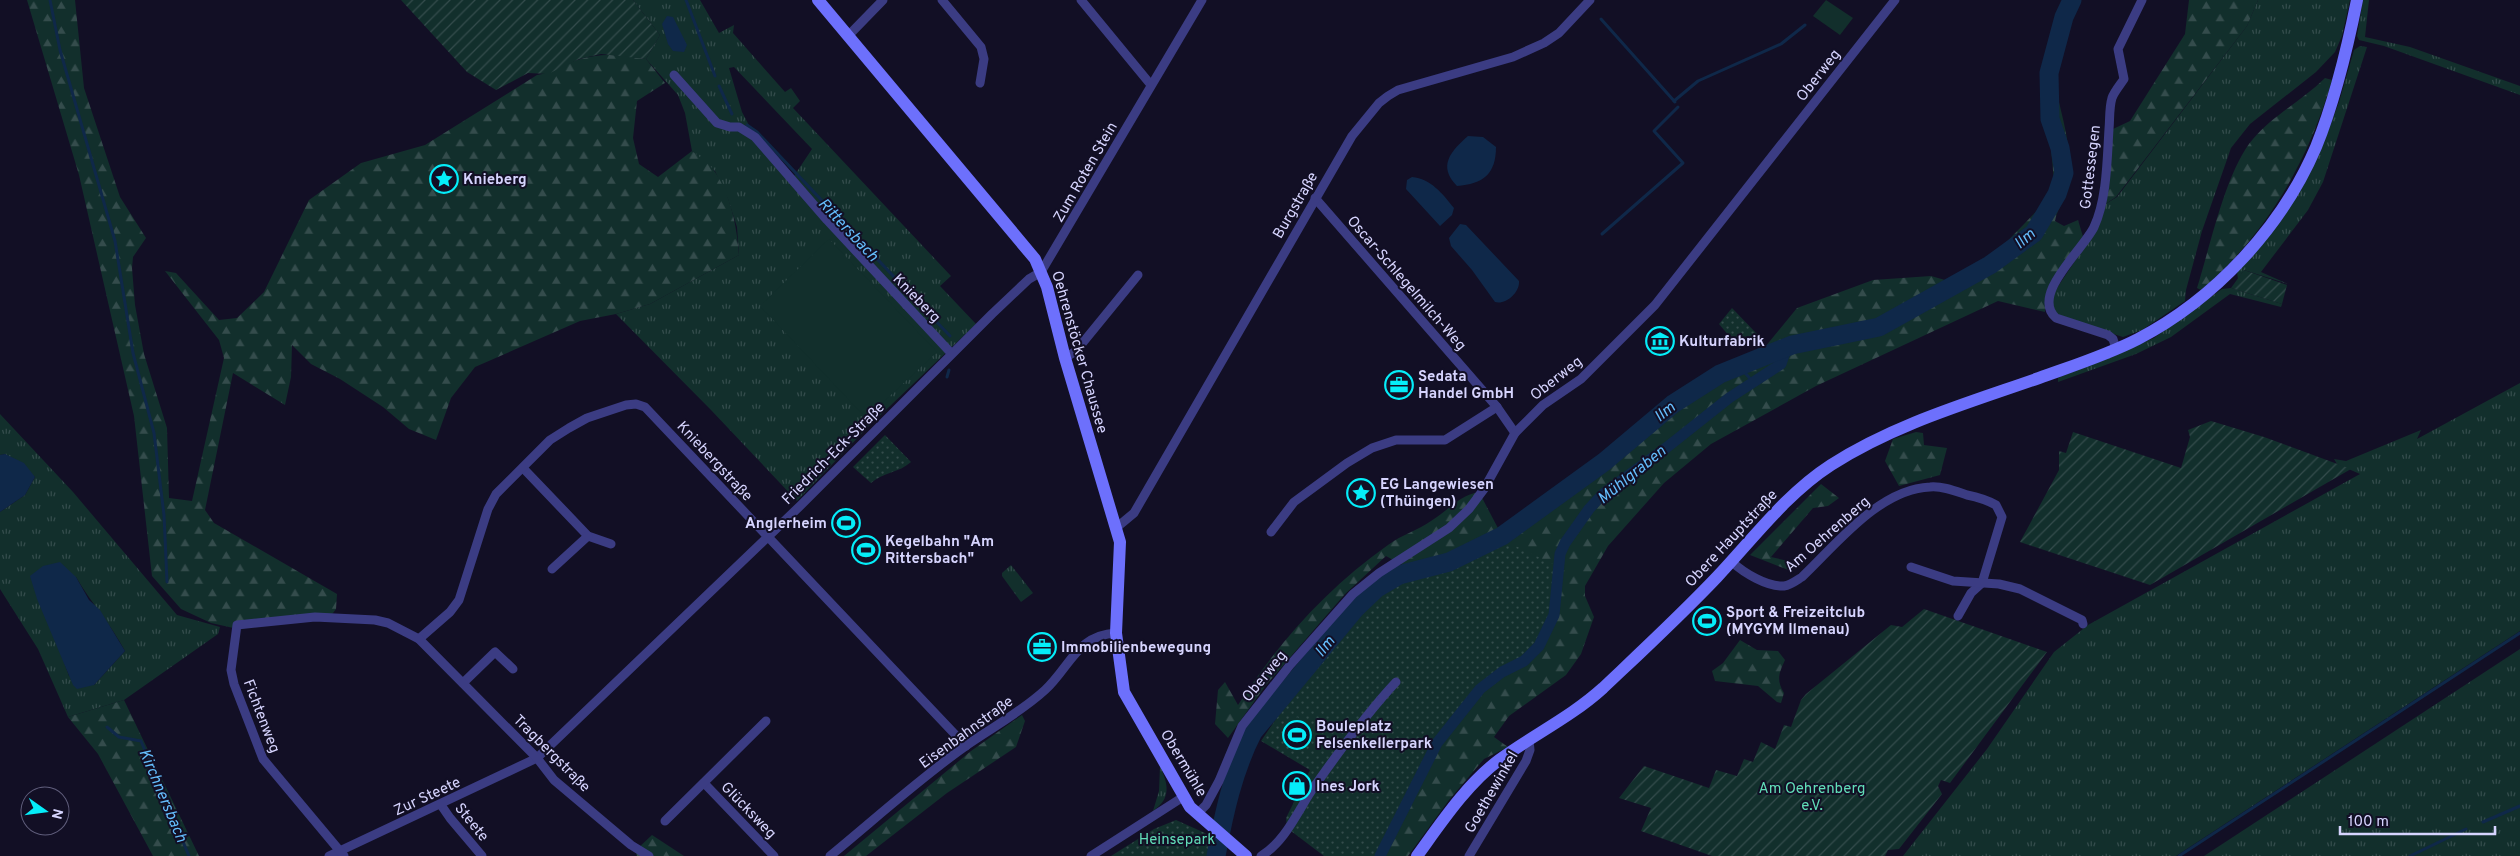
<svg xmlns="http://www.w3.org/2000/svg" width="2520" height="856" font-family="Overpass,sans-serif">
	<style>
		.grass { fill: url(#grass-tufts); fill-rule: evenodd }
		.forest { fill: url(#forest-firs) }
		.park { fill: url(#park-dots) }
		.garden { fill: url(#garden-furrows) }
		.pitch { fill: #122f2c }
		.water { fill: #0f2849 }
		.lines { fill: none; stroke-linecap: round; stroke-linejoin: round }
		.stream { stroke: #0f2849; stroke-width: 3 }
		.canal { stroke: #0f2849; stroke-width: 11 }
		.river { stroke: #0f2849; stroke-width: 19 }
		.street { stroke: #3b3c83; stroke-width: 9 }
		.secondary { stroke: #6d70fc; stroke-width: 12 }
		.labels { text-anchor: middle; stroke-width: 4; stroke-linejoin: round; paint-order: stroke }
		.street-label { font-size: 15px; fill: #d6d4fe; stroke: #120f25 }
		.poi-label { font-size: 15px; font-weight: bold; fill: #d6d4fe; stroke: #120f25; text-anchor: start }
		.park-label { font-size: 15px; fill: #61ddb8; stroke: #120f25 }
		.water-label { font-size: 16px; font-style: italic; fill: #64bdfc; stroke: #120f25 }
	</style>
	<defs>
		<pattern id="grass-tufts" width="24" height="20" patternUnits="userSpaceOnUse" patternTransform="scale(1.25)"><rect width="24" height="20" fill="#122f2c"/><path d="M3 7l-1-3M5 7V3M7 7l1-3M15 17l-1-3M17 17v-4M19 17l1-3" fill="none" stroke="#344c4c"/></pattern>
		<pattern id="forest-firs" width="22" height="20" patternUnits="userSpaceOnUse" patternTransform="scale(1.25)"><rect width="22" height="20" fill="#122f2c"/><path d="M5 1l3.5 6h-7zM16 11l3.5 6h-7z" fill="#344c4c"/></pattern>
		<pattern id="park-dots" width="8" height="8" patternUnits="userSpaceOnUse" patternTransform="scale(1.25)"><rect width="8" height="8" fill="#122f2c"/><path d="M2 2h.1M6 6h.1" fill="none" stroke="#344c4c" stroke-width="1.8" stroke-linecap="round"/></pattern>
		<pattern id="garden-furrows" width="10" height="10" patternUnits="userSpaceOnUse" patternTransform="scale(1.25)"><rect width="10" height="10" fill="#122f2c"/><path d="M-1 1l2-2M0 10L10 0M9 11l2-2" fill="none" stroke="#344c4c"/></pattern>
	</defs>
	<rect width="100%" height="100%" fill="#120f25"/>
	<g class="grass">
		<path d="M 633,0 L 700,0 L 719,33 L 734,25 L 733,33 L 785,92 L 791,88 L 800,101 L 793,108 L 951,276 L 940,286 L 976,324 L 868,427 L 797,501 L 711,410 L 616,314 L 650,304 L 739,255 L 737,227 L 728,199 L 715,171 L 692,151 L 685,113 L 678,95 L 646,59 L 660,35 ZM 734,67 L 812,149 L 794,176 L 752,131 L 742,112 L 729,68 Z"/>
		<path d="M 2258,0 L 2350,0 L 2342,36 L 2335,52 L 2316,72 L 2250,124 L 2231,148 L 2202,231 L 2186,290 L 2185,301 L 2142,330 L 2123,337 L 2062,318 L 2054,311 L 2052,301 L 2055,291 L 2097,228 L 2104,205 L 2117,197 L 2247,26 Z"/>
		<path d="M 2363,0 L 2369,0 L 2365,37 L 2410,47 L 2520,86 L 2520,95 L 2384,46 L 2359,40 L 2357,36 Z"/>
		<path d="M 2360,46 L 2367,47 L 2323,182 L 2308,210 L 2261,272 L 2288,284 L 2244,270 L 2238,279 L 2237,272 L 2321,150 L 2339,102 L 2354,50 Z"/>
		<path d="M 2231,288 L 2282,304 L 2281,307 L 2230,294 L 2171,337 L 2136,354 L 2058,382 L 2058,378 L 2154,338 L 2222,289 Z"/>
		<path d="M 2520,383 L 2520,631 L 2176,856 L 1903,856 L 1987,749 L 2054,652 L 2088,625 L 2360,474 L 2337,464 L 2334,459 L 2346,461 L 2421,430 L 2417,439 Z"/>
		<path d="M 0,414 L 73,492 L 177,615 L 220,627 L 218,634 L 124,700 L 68,717 L 38,649 L 0,589 L 0,512 L 25,495 L 35,477 L 5,454 L 0,455 ZM 76,577 C 91,603 111,624 125,651 L 94,685 L 69,676 L 57,643 Z"/>
		<path d="M 1011,565 L 1033,593 L 1021,602 L 1002,576 L 1002,573 Z"/>
		<path d="M 2520,649 L 2520,856 L 2204,856 Z"/>
		<path d="M 1160,766 C 1168,784 1172,798 1153,811 L 1159,791 Z"/>
	</g>
	<g class="forest">
		<path d="M 27,0 L 75,0 L 84,88 L 120,197 L 146,238 L 133,257 L 132,268 L 135,305 L 144,354 L 167,428 L 169,498 L 192,501 L 224,358 L 219,340 L 165,271 L 176,273 L 219,320 L 237,318 L 264,292 L 309,200 L 361,163 L 425,145 L 537,75 C 552,73 563,65 577,60 C 601,52 622,55 646,59 L 665,83 L 637,101 L 633,138 L 639,164 L 658,177 L 692,151 C 700,157 710,164 715,172 C 731,196 737,227 739,255 L 650,304 L 616,314 L 580,321 L 475,367 L 451,398 L 436,440 L 409,429 L 383,407 L 340,379 L 311,364 L 292,345 L 291,377 L 285,405 L 233,373 L 205,510 L 214,523 L 337,594 L 336,609 L 330,617 L 238,629 L 211,623 L 181,609 L 152,576 L 134,416 L 79,175 Z"/>
		<path d="M 2189,0 L 2258,0 L 2247,26 L 2116,197 L 2104,205 L 2113,129 L 2130,121 L 2185,34 Z"/>
		<path d="M 2325,78 L 2332,80 C 2308,162 2266,235 2201,290 L 2197,288 C 2210,247 2226,170 2253,139 C 2273,115 2303,100 2325,78 Z"/>
		<path d="M 2057,94 C 2065,128 2075,159 2065,195 C 2062,205 2057,210 2055,221 L 2064,226 L 2078,220 L 2084,240 L 2045,300 L 2045,312 L 1998,301 L 1816,386 L 1711,444 L 1664,483 L 1608,546 L 1585,586 L 1585,596 L 1594,617 L 1581,654 L 1566,675 L 1509,716 L 1494,737 L 1508,747 L 1484,759 L 1449,800 L 1408,856 L 1376,856 L 1433,742 L 1479,687 L 1500,670 L 1521,659 L 1537,645 L 1548,625 L 1501,539 L 1404,566 L 1386,556 L 1345,594 L 1266,685 L 1228,738 L 1215,724 L 1218,690 L 1225,682 L 1238,705 C 1278,643 1328,587 1388,545 C 1401,535 1418,530 1431,521 C 1449,510 1458,496 1479,492 L 1500,532 L 1592,476 L 1765,347 L 1797,308 L 1873,280 L 1931,276 L 1952,282 L 1988,261 L 2055,192 L 2048,116 Z"/>
		<path d="M 1916,432 L 1923,433 L 1924,445 L 1947,448 L 1940,475 L 1899,486 L 1885,461 L 1893,439 Z"/>
		<path d="M 1821,484 L 1839,498 L 1828,506 L 1813,508 L 1771,557 L 1788,561 L 1794,566 L 1791,571 L 1750,555 Z"/>
		<path d="M 1740,640 L 1757,650 L 1778,651 L 1785,660 C 1779,673 1776,680 1784,693 L 1781,703 L 1777,702 L 1758,686 L 1715,681 L 1712,671 L 1723,663 Z"/>
		<path d="M 124,700 L 199,856 L 153,856 L 98,754 L 68,717 Z"/>
		<path d="M 1022,715 L 1025,721 L 1016,747 L 947,793 L 866,856 L 844,856 L 971,751 Z"/>
		<path d="M 652,835 L 684,856 L 637,856 L 635,851 Z"/>
	</g>
	<g class="park">
		<path d="M 1732,308 L 1757,334 L 1740,349 L 1719,324 Z"/>
		<path d="M 885,435 L 911,462 C 899,473 883,472 871,483 L 853,467 Z"/>
		<path d="M 1501,539 L 1555,565 L 1553,603 L 1547,625 L 1537,645 L 1521,659 L 1500,670 L 1479,687 L 1433,742 L 1376,856 L 1324,856 L 1287,828 L 1286,818 L 1310,770 L 1261,741 L 1286,704 L 1359,613 L 1404,566 Z"/>
		<path d="M 1176,820 L 1205,833 L 1215,841 L 1212,856 L 1111,856 L 1154,829 Z"/>
	</g>
	<g class="garden">
		<path d="M 401,0 L 633,0 L 660,35 L 646,59 L 601,54 L 579,59 L 548,74 L 528,73 L 496,90 L 467,72 Z"/>
		<path d="M 2244,270 L 2287,285 L 2282,304 L 2231,288 Z"/>
		<path d="M 2211,421 L 2264,437 L 2351,469 L 2150,585 L 2020,542 L 2059,470 L 2059,451 L 2066,453 L 2073,432 L 2181,468 L 2190,437 L 2188,430 Z"/>
		<path d="M 1924,609 L 2047,652 L 1950,783 L 1941,780 L 1938,786 L 1942,794 L 1899,849 L 1888,850 L 1885,856 L 1712,856 L 1641,831 L 1651,808 L 1619,798 L 1644,766 L 1709,788 L 1716,770 L 1737,776 L 1744,759 L 1753,762 L 1761,742 L 1775,749 L 1784,725 L 1791,727 L 1801,700 L 1806,694 L 1891,625 L 1902,627 Z"/>
	</g>
	<g class="pitch">
		<path d="M 1826,0 L 1853,18 L 1840,35 L 1813,16 Z"/>
		<path d="M 829,239 L 937,352 L 866,418 L 760,306 Z"/>
		<path d="M 1297,717 L 1314,732 L 1300,752 L 1280,738 Z"/>
	</g>
	<g class="water">
		<path d="M 667,16 L 673,17 L 687,45 L 684,52 L 673,51 L 668,44 L 662,24 Z"/>
		<path d="M 1468,136 L 1483,137 L 1496,147 C 1496,174 1483,184 1457,186 C 1437,166 1451,151 1468,136 Z"/>
		<path d="M 1412,177 C 1431,179 1442,193 1454,208 L 1452,215 L 1440,226 L 1406,189 L 1407,180 Z"/>
		<path d="M 1460,224 L 1466,225 L 1519,281 C 1520,292 1506,305 1495,302 L 1472,270 L 1451,246 L 1449,238 Z"/>
		<path d="M 5,454 L 24,463 L 35,477 L 25,495 L 0,512 L 0,455 Z"/>
		<path d="M 60,562 L 76,577 L 89,600 L 100,610 L 125,651 L 94,685 L 77,689 L 73,685 L 37,599 L 30,576 L 43,566 Z"/>
	</g>
	<g class="lines">
		<g class="stream">
			<path d="M 50,0 L 60,50 L 115,241 L 133,353 L 154,433 L 164,515 L 167,582"/>
			<path d="M 686,0 L 715,76"/>
			<path d="M 1601,19 L 1675,102"/>
			<path d="M 719,86 L 732,114"/>
			<path d="M 1674,101 L 1698,81 L 1781,44 L 1805,25"/>
			<path d="M 747,125 L 757,132 L 950,336"/>
			<path d="M 1602,234 L 1683,163 L 1654,131 L 1678,107"/>
			<path d="M 1740,367 L 1753,382"/>
			<path d="M 947,377 L 949,370"/>
			<path d="M 107,727 L 119,737 L 141,741 L 189,856"/>
			<path d="M 2483,822 L 2520,806"/>
			<path d="M 2179,856 L 2520,633"/>
			<path d="M 2410,856 L 2466,829"/>
		</g>
		<path class="canal" d="M 1380,856 L 1437,743 L 1480,689 L 1502,672 L 1524,661 L 1539,646 L 1554,615 L 1560,554 L 1565,543 L 1589,509 L 1603,494 L 1666,448 L 1729,398 L 1781,364 L 1786,349"/>
		<path class="river" d="M 1216,856 C 1224,813 1233,771 1253,732 L 1355,609 L 1377,588 L 1399,575 L 1449,562 L 1502,536 L 1604,462 L 1673,404 L 1720,374 L 1792,345 L 1879,327 L 1990,265 L 2034,233 L 2057,194 L 2064,173 L 2060,148 L 2050,119 L 2049,73 L 2064,17 L 2072,0"/>
		<g class="street">
			<path d="M 942,0 L 981,47 L 984,59 L 980,83"/>
			<path d="M 1081,0 L 1151,85"/>
			<path d="M 848,36 L 883,0"/>
			<path d="M 674,75 L 717,123 L 730,127 L 739,127 L 755,137 L 827,220 L 951,353"/>
			<path d="M 1315,198 L 1497,407 L 1515,433"/>
			<path d="M 2116,349 L 2113,339 L 2108,335 L 2056,318 C 2030,295 2083,250 2094,227 C 2107,199 2107,160 2109,129 C 2110,119 2109,108 2112,98 C 2114,92 2120,85 2124,79 L 2118,49 L 2142,0"/>
			<path d="M 1065,358 L 1076,351 L 1138,275"/>
			<path d="M 523,468 L 588,536 L 611,544"/>
			<path d="M 1116,528 L 1134,513 L 1352,136 L 1379,103 L 1388,96 L 1398,90 L 1513,57 L 1544,43 L 1559,33 L 1590,0"/>
			<path d="M 1271,532 L 1294,502 L 1347,463 L 1372,448 L 1396,440 L 1445,440 L 1497,407"/>
			<path d="M 1732,562 C 1744,573 1767,587 1784,586 C 1791,585 1797,580 1802,577 C 1836,545 1879,489 1930,487 C 1943,486 1955,491 1967,495 C 1977,497 1987,500 1996,505 L 2002,517 L 1982,583 L 1971,593 L 1958,616"/>
			<path d="M 1911,567 L 1953,581 L 1999,584 L 2020,589 L 2082,620 L 2083,624"/>
			<path d="M 552,569 L 588,536"/>
			<path d="M 419,639 L 450,612 L 459,600 L 488,509 L 496,494 L 550,440 L 569,428 L 587,418 L 626,405 L 636,404 L 645,407 L 966,746"/>
			<path d="M 463,683 L 495,652 L 513,669"/>
			<path d="M 704,783 L 774,856"/>
			<path d="M 441,805 L 450,818 L 482,856"/>
			<path d="M 1197,814 L 1206,805 L 1219,781 L 1242,726 L 1290,665 L 1353,594 L 1379,573 L 1449,528 L 1469,509 L 1484,489 L 1515,433 L 1543,405 L 1581,379 L 1655,305 L 1895,0"/>
			<path d="M 665,821 L 766,721"/>
			<path d="M 329,856 L 537,758 L 800,506 L 992,314 L 1029,279 L 1041,272 L 1202,0"/>
			<path d="M 344,856 L 263,759 L 234,684 L 231,670 L 237,625 L 315,617 L 375,620 L 388,623 L 419,639 L 537,758 L 554,780 L 631,845 L 649,856"/>
			<path d="M 830,856 C 875,819 919,779 967,745 C 993,727 1021,712 1045,690 C 1070,667 1077,635 1116,633"/>
			<path d="M 1091,856 L 1183,797"/>
			<path d="M 1261,856 C 1286,841 1298,810 1314,787 C 1340,750 1366,714 1396,682"/>
			<path d="M 1469,856 L 1526,761 L 1530,750 L 1529,740"/>
		</g>
		<g class="secondary">
			<path d="M 818,0 L 1035,259 L 1047,287 L 1065,358 L 1120,542 L 1116,633 L 1124,692 L 1190,807 L 1246,856"/>
			<path d="M 1417,856 C 1441,823 1466,785 1499,760 C 1533,735 1571,717 1603,688 C 1641,652 1681,615 1717,577 C 1753,539 1786,494 1831,465 C 1895,424 1968,403 2039,378 C 2072,366 2107,355 2138,339 C 2215,299 2282,227 2316,147 C 2335,100 2347,50 2357,0"/>
		</g>
	</g>
	<defs>
		<symbol id="sight-ring" viewBox="-11 -11 22 22"><circle r="9.5" fill="#120f25" stroke="#05edf9" stroke-width="1.5"/><path d="M0-6L1.8-2.2L6-1.7L2.9 1.2L3.7 5.4L0 3.3L-3.7 5.4L-2.9 1.2L-6-1.7L-1.8-2.2Z" fill="#05edf9"/></symbol>
		<symbol id="museum-ring" viewBox="-11 -11 22 22"><circle r="9.5" fill="#120f25" stroke="#05edf9" stroke-width="1.5"/><path d="M0-6L6-3V-2H-6V-3ZM-5-1h2V3h-2ZM-1-1h2V3h-2ZM3-1h2V3H3ZM-6 4H6V6H-6Z" fill="#05edf9"/></symbol>
		<symbol id="office-ring" viewBox="-11 -11 22 22"><circle r="9.5" fill="#120f25" stroke="#05edf9" stroke-width="1.5"/><path d="M-6-3h4V-5.5h4V-3h4V5H-6ZM-1-4.5V-3h2v-1.5ZM-6 0V1H6V0Z" fill="#05edf9"/></symbol>
		<symbol id="stadium-ring" viewBox="-11 -11 22 22"><circle r="9.5" fill="#120f25" stroke="#05edf9" stroke-width="1.5"/><path d="M0-5a6.5 5 0 1 0 0 10a6.5 5 0 1 0 0-10ZM-3.5-1.8h7v3.6h-7Z" fill="#05edf9"/></symbol>
		<symbol id="shop-ring" viewBox="-11 -11 22 22"><circle r="9.5" fill="#120f25" stroke="#05edf9" stroke-width="1.5"/><path d="M-5-2.5h2.3a2.7 3.5 0 0 1 5.4 0H5L5.5 6h-11ZM-1.5-2.5h3a1.5 2.3 0 0 0-3 0Z" fill="#05edf9"/></symbol>
	</defs>
	<g fill-rule="evenodd">
		<use href="#sight-ring" x="428" y="163" width="32" height="32"/>
		<use href="#museum-ring" x="1644" y="325" width="32" height="32"/>
		<use href="#office-ring" x="1383" y="369" width="32" height="32"/>
		<use href="#sight-ring" x="1345" y="477" width="32" height="32"/>
		<use href="#stadium-ring" x="830" y="507" width="32" height="32"/>
		<use href="#stadium-ring" x="850" y="534" width="32" height="32"/>
		<use href="#stadium-ring" x="1691" y="605" width="32" height="32"/>
		<use href="#office-ring" x="1026" y="631" width="32" height="32"/>
		<use href="#stadium-ring" x="1281" y="719" width="32" height="32"/>
		<use href="#shop-ring" x="1281" y="770" width="32" height="32"/>
	</g>
	<g class="labels">
		<g class="street-label">
			<text transform="translate(1818 75) rotate(-52)" y="5">Oberweg</text>
			<text transform="translate(2090 167) rotate(-83)" y="5">Gottessegen</text>
			<text transform="translate(1085 172) rotate(-60)" y="5">Zum Roten Stein</text>
			<text transform="translate(1295 205) rotate(-60)" y="5">Burgstraße</text>
			<text transform="translate(1407 283) rotate(49)" y="5">Oscar-Schlegelmilch-Weg</text>
			<text transform="translate(917 298) rotate(46)" y="5">Knieberg</text>
			<text transform="translate(1080 352) rotate(74)" y="5">Oehrenstöcker Chaussee</text>
			<text transform="translate(1556 378) rotate(-38)" y="5">Oberweg</text>
			<text transform="translate(833 453) rotate(-45)" y="5">Friedrich-Eck-Straße</text>
			<text transform="translate(715 461) rotate(47)" y="5">Kniebergstraße</text>
			<text transform="translate(1827 534) rotate(-41)" y="5">Am Oehrenberg</text>
			<text transform="translate(1731 538) rotate(-47)" y="5">Obere Hauptstraße</text>
			<text transform="translate(1264 676) rotate(-51)" y="5">Oberweg</text>
			<text transform="translate(262 716) rotate(69)" y="5">Fichtenweg</text>
			<text transform="translate(966 732) rotate(-36)" y="5">Eisenbahnstraße</text>
			<text transform="translate(552 753) rotate(45)" y="5">Tragbergstraße</text>
			<text transform="translate(1184 763) rotate(59)" y="5">Obermühle</text>
			<text transform="translate(1491 792) rotate(-60)" y="5">Goethewinkel</text>
			<text transform="translate(427 796) rotate(-25)" y="5">Zur Steete</text>
			<text transform="translate(749 810) rotate(46)" y="5">Glücksweg</text>
			<text transform="translate(472 822) rotate(51)" y="5">Steete</text>
		</g>
		<g class="poi-label">
			<text x="463" y="184">Knieberg</text>
			<text x="1679" y="346">Kulturfabrik</text>
			<text x="1418" y="381">Sedata<tspan x="1418" dy="17">Handel GmbH</tspan></text>
			<text x="1380" y="489">EG Langewiesen<tspan x="1380" dy="17">(Thüingen)</tspan></text>
			<text x="827" y="528" text-anchor="end">Anglerheim</text>
			<text x="885" y="546">Kegelbahn "Am<tspan x="885" dy="17">Rittersbach"</tspan></text>
			<text x="1726" y="617">Sport &amp; Freizeitclub<tspan x="1726" dy="17">(MYGYM Ilmenau)</tspan></text>
			<text x="1061" y="652">Immobilienbewegung</text>
			<text x="1316" y="731">Bouleplatz<tspan x="1316" dy="17">Felsenkellerpark</tspan></text>
			<text x="1316" y="791">Ines Jork</text>
		</g>
		<g class="park-label">
			<text x="1812" y="793">Am Oehrenberg<tspan x="1812" dy="17">e.V.</tspan></text>
			<text x="1177" y="844">Heinsepark</text>
		</g>
		<g class="water-label">
			<text transform="translate(849 229) rotate(47)" y="6">Rittersbach</text>
			<text transform="translate(2024 238) rotate(-41)" y="6">Ilm</text>
			<text transform="translate(1664 411) rotate(-39)" y="6">Ilm</text>
			<text transform="translate(1631 474) rotate(-39)" y="6">Mühlgraben</text>
			<text transform="translate(1324 646) rotate(-51)" y="6">Ilm</text>
			<text transform="translate(164 795) rotate(67)" y="6">Kirchnersbach</text>
		</g>
	</g>
	<g transform="translate(45 811) rotate(104)"><circle r="24" fill="#120f25" stroke="#605e7c"/>
	<path d="M0-4L9 19L0 12L-9 19Z" fill="#05edf9"/>
	<text y="-8" font-size="14" font-weight="bold" text-anchor="middle" fill="#d6d4fe">N</text>
	</g>
	<path d="M2340 826v8h155v-8" fill="none" stroke="#d6d4fe" stroke-width="2.5"/>
	<text x="2348" y="826" font-size="15" fill="#d6d4fe" stroke="#120f25" stroke-width="4" paint-order="stroke">100 m</text>
</svg>
